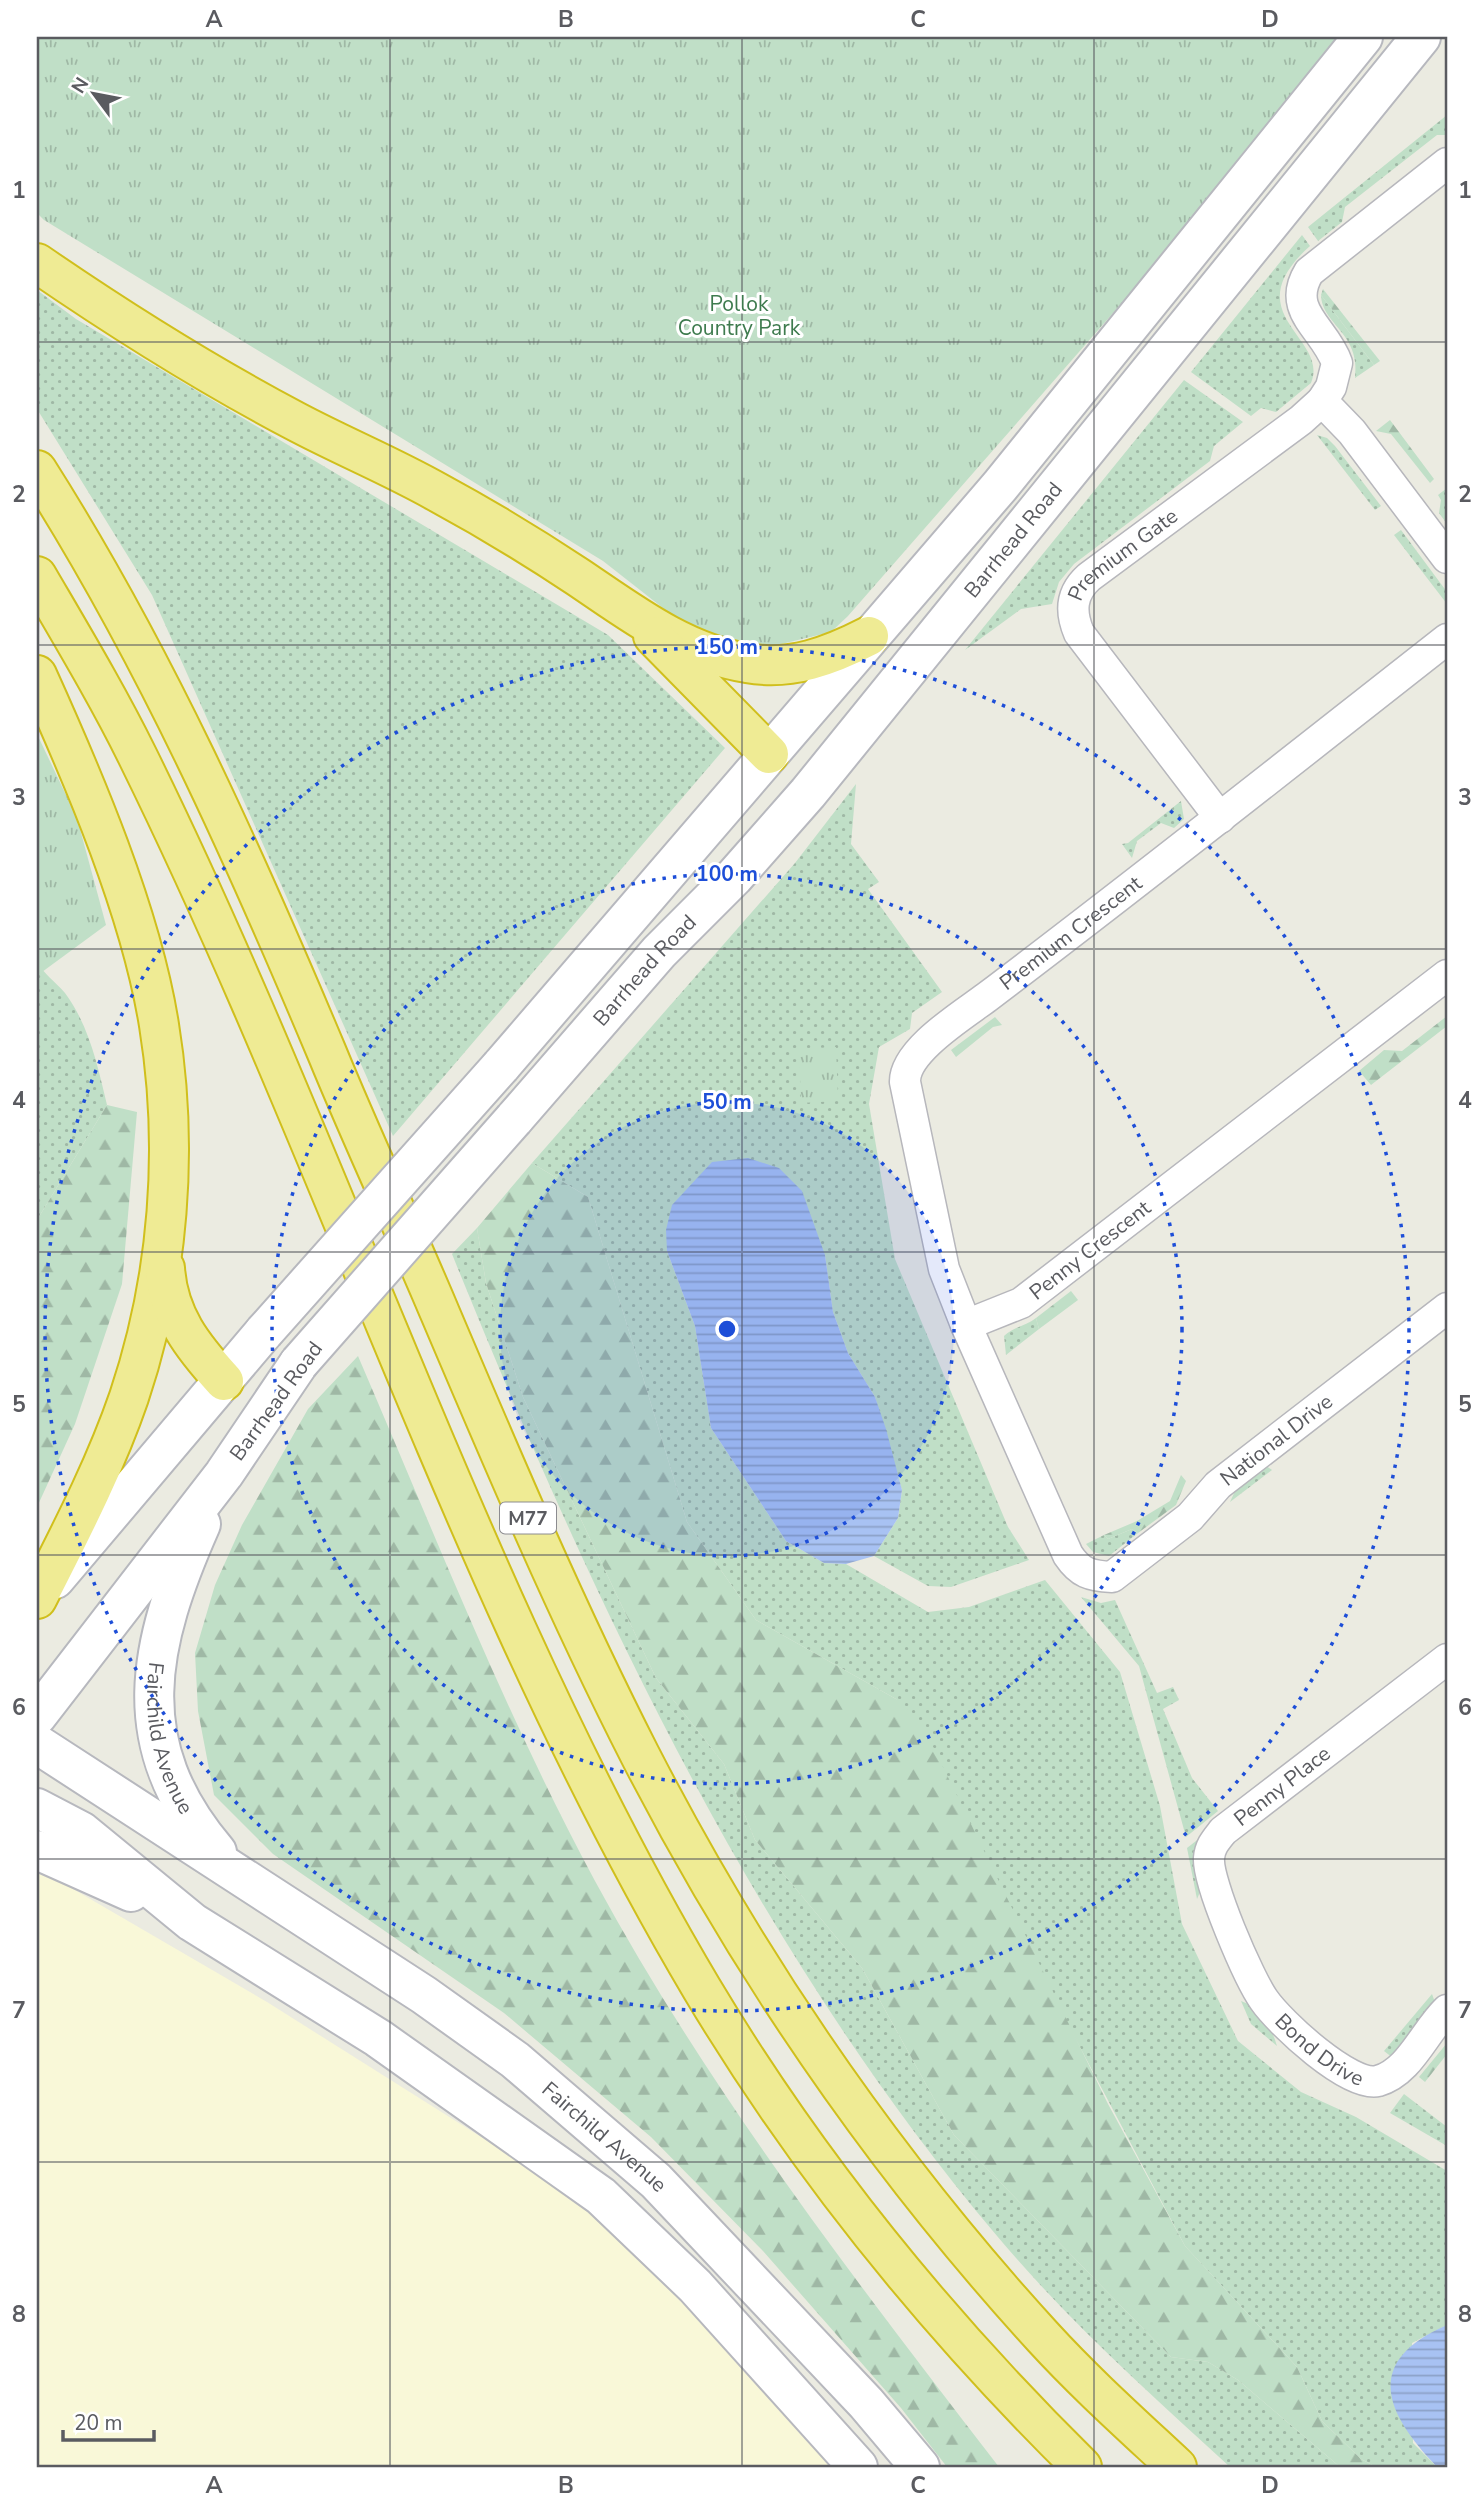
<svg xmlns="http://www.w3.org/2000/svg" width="1484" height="2504" font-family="'Nunito Sans',sans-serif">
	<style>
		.commercial { fill: #f9f8d8 }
		.grass { fill: url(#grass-dots) }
		.forest { fill: url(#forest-firs) }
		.park { fill: url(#park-tufts) }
		.water { fill: url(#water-rules) }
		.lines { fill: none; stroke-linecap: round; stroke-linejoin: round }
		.street-casing { stroke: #b7b7bc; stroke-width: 33 }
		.secondary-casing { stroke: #b7b8be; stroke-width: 42 }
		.highway-casing { stroke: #d0bf1c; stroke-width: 42 }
		.street { stroke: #fff; stroke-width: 30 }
		.secondary { stroke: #fff; stroke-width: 38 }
		.highway { stroke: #efeb94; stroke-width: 38 }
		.secondary-bridge-casing { stroke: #b7b8be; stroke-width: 42; stroke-linecap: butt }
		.secondary-bridge { stroke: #fff; stroke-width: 38 }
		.grid { fill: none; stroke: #5a5b60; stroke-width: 2; stroke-opacity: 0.55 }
		.ring { fill: none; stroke: #1d4ed8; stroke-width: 3.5; stroke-dasharray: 3.5 7 }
		.labels { text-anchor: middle; stroke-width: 6; stroke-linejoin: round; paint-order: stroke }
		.shield { fill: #fff; stroke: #8c8c90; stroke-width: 2 }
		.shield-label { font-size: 19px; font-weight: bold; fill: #5a5b60 }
		.park-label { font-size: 21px; fill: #3e7b4e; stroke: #fff }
		.street-label { font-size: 21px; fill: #5a5b60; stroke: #fff }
		.centre { fill: #1d4ed8; stroke: #fff; stroke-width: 3.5 }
		.ring-label { font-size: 21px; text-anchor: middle; font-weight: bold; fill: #1d4ed8; stroke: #fff; stroke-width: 6; stroke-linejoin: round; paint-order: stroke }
		.neatline { fill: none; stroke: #5a5b60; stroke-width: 2.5 }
		.grid-label { font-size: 23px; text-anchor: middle; font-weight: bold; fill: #5a5b60 }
	</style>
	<defs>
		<pattern id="grass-dots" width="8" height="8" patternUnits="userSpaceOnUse" patternTransform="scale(1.75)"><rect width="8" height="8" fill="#c0dfc7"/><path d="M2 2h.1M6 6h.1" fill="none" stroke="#9fb8a5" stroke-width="1.8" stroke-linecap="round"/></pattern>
		<pattern id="forest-firs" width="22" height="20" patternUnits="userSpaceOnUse" patternTransform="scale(1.75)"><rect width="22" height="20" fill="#c0dfc7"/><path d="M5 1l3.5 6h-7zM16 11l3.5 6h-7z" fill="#9fb8a5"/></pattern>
		<pattern id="park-tufts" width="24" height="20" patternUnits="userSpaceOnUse" patternTransform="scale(1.75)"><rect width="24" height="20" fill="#c0dfc7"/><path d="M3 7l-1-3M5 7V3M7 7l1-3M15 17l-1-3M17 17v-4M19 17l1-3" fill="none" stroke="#9fb8a5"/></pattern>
		<pattern id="water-rules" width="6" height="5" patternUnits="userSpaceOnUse" patternTransform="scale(1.75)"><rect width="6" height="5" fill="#a8c2f3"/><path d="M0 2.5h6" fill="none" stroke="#8ca1c8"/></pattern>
	</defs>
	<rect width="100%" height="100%" fill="#ebebe1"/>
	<path class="commercial" d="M 37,1868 L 267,2002 L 565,2190 L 671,2284 L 836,2467 L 37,2467 Z"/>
	<g class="grass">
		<path d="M 1447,115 L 1447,135 L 1437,135 L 1345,207 L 1342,222 L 1318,241 L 1308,227 Z"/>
		<path d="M 1302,235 L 1310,246 C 1233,315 1330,337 1311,383 L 1276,412 L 1261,408 L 1251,416 L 1191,372 Z"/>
		<path d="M 37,290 L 76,319 L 608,635 L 725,748 L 393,1136 L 152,595 L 37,409 Z"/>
		<path d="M 1321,295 L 1374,365 L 1355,378 C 1361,333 1322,325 1321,295 Z"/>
		<path d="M 1184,380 L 1243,422 L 1214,446 L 1210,461 L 1074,564 L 1059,582 L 1052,604 L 1021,609 L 965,650 Z"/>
		<path d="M 1317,435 L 1327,438 L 1335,446 L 1381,506 L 1375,510 Z"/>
		<path d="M 1447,488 L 1447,524 L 1439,513 L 1441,500 L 1438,495 Z"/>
		<path d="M 1401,530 L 1447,592 L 1447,604 L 1394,535 Z"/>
		<path d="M 856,784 L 851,844 L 879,882 L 868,889 L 942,992 L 912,1013 L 910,1029 L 879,1047 L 869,1104 L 895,1259 L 1008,1527 L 1029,1560 L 951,1587 L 928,1586 L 874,1556 L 898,1518 L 902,1490 L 875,1397 L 848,1353 L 833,1312 L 825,1255 L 667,1251 L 695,1326 L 711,1428 L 786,1541 L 824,1563 L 846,1564 L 928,1612 L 969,1607 L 1045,1580 L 1120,1672 L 1160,1806 L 1182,1924 L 1238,2041 L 1301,2092 L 1356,2117 L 1447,2171 L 1447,2325 L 1412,2343 L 1413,2443 L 1437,2467 L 1376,2467 L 1361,2459 L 1322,2421 L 1297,2367 L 1185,2246 L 896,1699 L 756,1620 L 687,1522 L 588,1197 L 532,1163 L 795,863 Z"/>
		<path d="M 1181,801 L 1184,819 L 1174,828 L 1161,823 L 1137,841 L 1132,858 L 1122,844 L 1128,843 Z"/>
		<path d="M 37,961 C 44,975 55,981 65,993 C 89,1025 98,1067 107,1105 L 37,1220 Z"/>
		<path d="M 477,1228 L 486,1283 L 523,1397 L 656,1678 L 724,1764 L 755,1840 L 862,1968 L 954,2135 L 1171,2357 L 1208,2362 L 1238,2380 L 1340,2467 L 1230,2467 C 1147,2391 1064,2317 992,2230 C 752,1944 591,1598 452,1254 Z"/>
		<path d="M 1036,1318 L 1039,1329 L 1006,1355 L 1004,1336 C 1013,1327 1026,1326 1036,1318 Z"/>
		<path d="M 1262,1463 L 1272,1470 L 1230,1502 L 1241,1478 Z"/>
		<path d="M 1132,1529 L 1138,1533 L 1109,1556 L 1093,1552 L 1086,1544 L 1104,1535 L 1108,1539 Z"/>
		<path d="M 1081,1597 L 1101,1603 L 1115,1600 L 1157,1693 L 1173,1687 L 1179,1700 L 1163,1709 L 1192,1778 L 1218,1811 L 1186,1837 L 1139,1666 Z"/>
		<path d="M 1210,1830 L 1203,1885 L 1197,1899 L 1187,1848 Z"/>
		<path d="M 1432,1994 L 1436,2005 L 1393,2058 L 1384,2051 Z"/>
		<path d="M 1241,2001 C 1261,2008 1271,2026 1277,2046 L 1251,2024 Z"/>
		<path d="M 1404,2094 L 1447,2127 L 1447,2146 L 1390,2113 Z"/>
	</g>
	<g class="forest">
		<path d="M 1323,289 L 1380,361 L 1374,365 L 1321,295 Z"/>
		<path d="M 1390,420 L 1434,479 L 1430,483 L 1391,434 L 1376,431 Z"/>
		<path d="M 1447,1016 L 1447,1026 L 1371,1085 L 1359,1071 L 1384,1050 L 1402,1051 Z"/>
		<path d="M 995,1017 L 1002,1025 L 993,1027 L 956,1057 L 951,1050 Z"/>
		<path d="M 107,1105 L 137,1112 L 122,1284 L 75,1424 L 37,1507 L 37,1220 Z"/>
		<path d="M 532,1163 L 588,1197 L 687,1522 L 756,1620 L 896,1699 L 922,1724 L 1108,2104 L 1185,2246 L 1297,2367 L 1322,2421 L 1361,2459 L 1376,2467 L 1340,2467 L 1238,2380 L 1208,2362 L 1171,2357 L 954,2135 L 862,1968 L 755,1840 L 724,1764 L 656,1678 L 523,1397 L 486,1283 L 477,1228 Z"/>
		<path d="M 1071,1291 L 1078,1300 L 1039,1329 L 1036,1318 Z"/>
		<path d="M 358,1356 C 434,1532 504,1712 595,1881 C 709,2091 854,2279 999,2467 L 947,2467 L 901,2408 L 763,2251 L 651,2137 L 504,2013 L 273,1854 L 214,1795 L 198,1711 L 195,1653 L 215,1585 L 242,1525 L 308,1409 Z"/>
		<path d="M 1181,1475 L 1186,1481 L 1176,1505 L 1138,1533 L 1132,1529 L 1108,1539 L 1104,1535 L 1137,1521 L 1170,1501 Z"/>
		<path d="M 1447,2043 L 1447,2054 L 1425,2082 L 1419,2077 Z"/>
	</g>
	<g class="park">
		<path d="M 37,37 L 1339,37 L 1127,297 L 848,616 L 831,632 L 777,645 L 776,656 L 691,630 L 603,561 L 44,220 L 37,213 Z"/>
		<path d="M 37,734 L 77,818 L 106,925 L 42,972 L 37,961 Z"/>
		<path d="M 836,1047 L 838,1101 L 801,1103 L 799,1049 Z"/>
	</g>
	<g class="water">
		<path d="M 748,1158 L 779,1168 L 802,1191 L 825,1255 L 833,1312 L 848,1353 L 875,1397 L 886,1429 L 902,1490 L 898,1518 L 874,1556 L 846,1564 L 824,1563 L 786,1541 L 711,1428 L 695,1326 L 667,1251 L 666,1230 L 672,1205 L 712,1162 Z"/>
		<path d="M 1447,2325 L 1447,2467 L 1437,2467 C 1384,2412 1363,2361 1447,2325 Z"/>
	</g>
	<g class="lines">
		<defs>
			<g id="street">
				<path d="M 1447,163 L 1309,272 C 1285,311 1325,328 1337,363 L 1331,387 L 1322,401 L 1352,432 L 1447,558"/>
				<path id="s1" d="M 1220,818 L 1079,633 C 1070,612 1071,593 1089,577 L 1301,420 L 1322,401"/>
				<path id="s2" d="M 1447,975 L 1021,1303 L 966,1325 L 1068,1555 C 1080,1573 1090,1576 1112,1577 L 1190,1517 L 1218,1485 L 1447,1308"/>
				<path id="s3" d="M 966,1325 L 944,1269 L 905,1082 C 904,1051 963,1015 987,997 C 1142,880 1294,759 1447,639"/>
				<path id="s4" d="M 1447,1659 L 1223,1831 C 1216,1840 1210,1846 1209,1858 C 1207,1882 1249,1979 1264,2000 C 1280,2023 1350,2088 1378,2081 C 1410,2072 1424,2032 1447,2010"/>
			</g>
			<g id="secondary">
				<path d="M 501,1066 L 1000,486 L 1363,37"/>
				<path id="s5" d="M 514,1119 L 659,952 L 734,877 L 808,793 L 1421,37"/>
				<path id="s6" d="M 201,1524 C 148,1644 124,1743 217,1852"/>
				<path d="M 55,1579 L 264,1332"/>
				<path d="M 37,1716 L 224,1474 L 299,1363"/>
				<path id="s7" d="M 37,1744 L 424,1995 L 515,2060 L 656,2181 L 866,2403 L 920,2467"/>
				<path d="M 37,1808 L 81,1831 L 192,1922 L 378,2038 L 601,2196 L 695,2286 L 858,2467"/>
				<path d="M 37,1850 L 131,1892"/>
			</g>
			<g id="highway">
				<path d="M 37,263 C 120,320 206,374 295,421 C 342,446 391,466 437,492 C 485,518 533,547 578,577 C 630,612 683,653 747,663 C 791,671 830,656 869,636"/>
				<path d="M 37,470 C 154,654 243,853 327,1053 C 361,1136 399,1217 434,1299 C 499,1452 564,1606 640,1755 C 748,1965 884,2163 1043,2337 C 1085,2383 1132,2425 1177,2467"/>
				<path d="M 37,576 C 72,636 108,696 138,757 C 338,1163 471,1600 702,1989 C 806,2163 938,2325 1082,2467"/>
				<path d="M 653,636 L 769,754"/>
				<path d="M 37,675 C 84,779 141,912 159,1025 C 179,1148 169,1278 129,1397 C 105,1467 71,1532 37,1599"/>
				<path d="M 165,1268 C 168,1316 193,1347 224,1381"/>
			</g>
		</defs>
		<use href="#street" class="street-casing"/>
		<use href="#secondary" class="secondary-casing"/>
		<use href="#highway" class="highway-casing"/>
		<use href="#street" class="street"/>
		<use href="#secondary" class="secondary"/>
		<use href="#highway" class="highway"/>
		<defs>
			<g id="secondary-bridge">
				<path d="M 264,1332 L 501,1066"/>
				<path d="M 299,1363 L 514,1119"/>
			</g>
		</defs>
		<use href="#secondary-bridge" class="secondary-bridge-casing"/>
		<use href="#secondary-bridge" class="secondary-bridge"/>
	</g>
	<path class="grid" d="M 390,37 L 390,2467M 742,37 L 742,2467M 1094,37 L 1094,2467M 37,342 L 1447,342M 37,645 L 1447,645M 37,949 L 1447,949M 37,1252 L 1447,1252M 37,1555 L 1447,1555M 37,1859 L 1447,1859M 37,2162 L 1447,2162"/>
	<circle cx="727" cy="1329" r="227" fill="#1d4ed8" fill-opacity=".12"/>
	<g class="ring">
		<circle cx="727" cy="1329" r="227"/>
		<circle cx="727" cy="1329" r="455"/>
		<circle cx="727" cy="1329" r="682"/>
	</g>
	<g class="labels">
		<rect class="shield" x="500" y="1502.5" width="56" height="31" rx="5"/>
		<g class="shield-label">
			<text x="528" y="1525">M77</text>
		</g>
		<g class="park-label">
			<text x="739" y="311">Pollok<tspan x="739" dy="24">Country Park</tspan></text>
		</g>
		<g class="street-label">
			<text dy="7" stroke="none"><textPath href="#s5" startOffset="765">Barrhead Road</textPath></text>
			<text dy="7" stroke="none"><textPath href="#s1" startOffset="334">Premium Gate</textPath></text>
			<text dy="7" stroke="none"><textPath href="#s3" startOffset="478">Premium Crescent</textPath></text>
			<text dy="7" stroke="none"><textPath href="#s5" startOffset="198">Barrhead Road</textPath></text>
			<text transform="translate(1090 1250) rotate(-38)" y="7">Penny Crescent</text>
			<text transform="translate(276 1401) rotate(-54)" y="7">Barrhead Road</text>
			<text dy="7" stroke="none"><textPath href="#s2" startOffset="1115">National Drive</textPath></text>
			<text dy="7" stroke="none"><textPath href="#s6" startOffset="224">Fairchild Avenue</textPath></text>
			<text transform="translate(1282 1786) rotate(-38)" y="7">Penny Place</text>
			<text dy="7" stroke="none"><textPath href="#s4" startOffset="542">Bond Drive</textPath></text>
			<text dy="7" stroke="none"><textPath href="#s7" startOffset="691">Fairchild Avenue</textPath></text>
		</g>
	</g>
	<circle cx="727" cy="1329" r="10" class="centre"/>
	<g class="ring-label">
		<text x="727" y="654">150 m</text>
		<text x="727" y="881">100 m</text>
		<text x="727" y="1109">50 m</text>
	</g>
	<rect width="1484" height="2504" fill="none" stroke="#ffffff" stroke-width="77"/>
	<g transform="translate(94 94) rotate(302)" stroke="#ffffff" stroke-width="5" paint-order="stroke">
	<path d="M0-5L12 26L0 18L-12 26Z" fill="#5a5b60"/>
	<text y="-10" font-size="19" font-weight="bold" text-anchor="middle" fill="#5a5b60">N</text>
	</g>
	<path d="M63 2430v10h91v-10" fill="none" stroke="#5a5b60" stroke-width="3.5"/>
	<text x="74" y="2430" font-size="21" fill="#5a5b60" stroke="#ffffff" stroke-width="5" paint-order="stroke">20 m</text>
	<rect x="38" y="38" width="1408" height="2428" class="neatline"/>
	<g class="grid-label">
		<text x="214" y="27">A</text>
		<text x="566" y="27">B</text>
		<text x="918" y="27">C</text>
		<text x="1270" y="27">D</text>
		<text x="19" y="198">1</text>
		<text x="1465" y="198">1</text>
		<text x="19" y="502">2</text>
		<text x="1465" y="502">2</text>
		<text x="19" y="805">3</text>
		<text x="1465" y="805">3</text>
		<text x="19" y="1108">4</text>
		<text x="1465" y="1108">4</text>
		<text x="19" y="1412">5</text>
		<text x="1465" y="1412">5</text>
		<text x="19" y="1715">6</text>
		<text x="1465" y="1715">6</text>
		<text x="19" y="2018">7</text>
		<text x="1465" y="2018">7</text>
		<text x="19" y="2322">8</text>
		<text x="1465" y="2322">8</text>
		<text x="214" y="2493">A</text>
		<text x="566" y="2493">B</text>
		<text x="918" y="2493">C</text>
		<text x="1270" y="2493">D</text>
	</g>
</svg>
